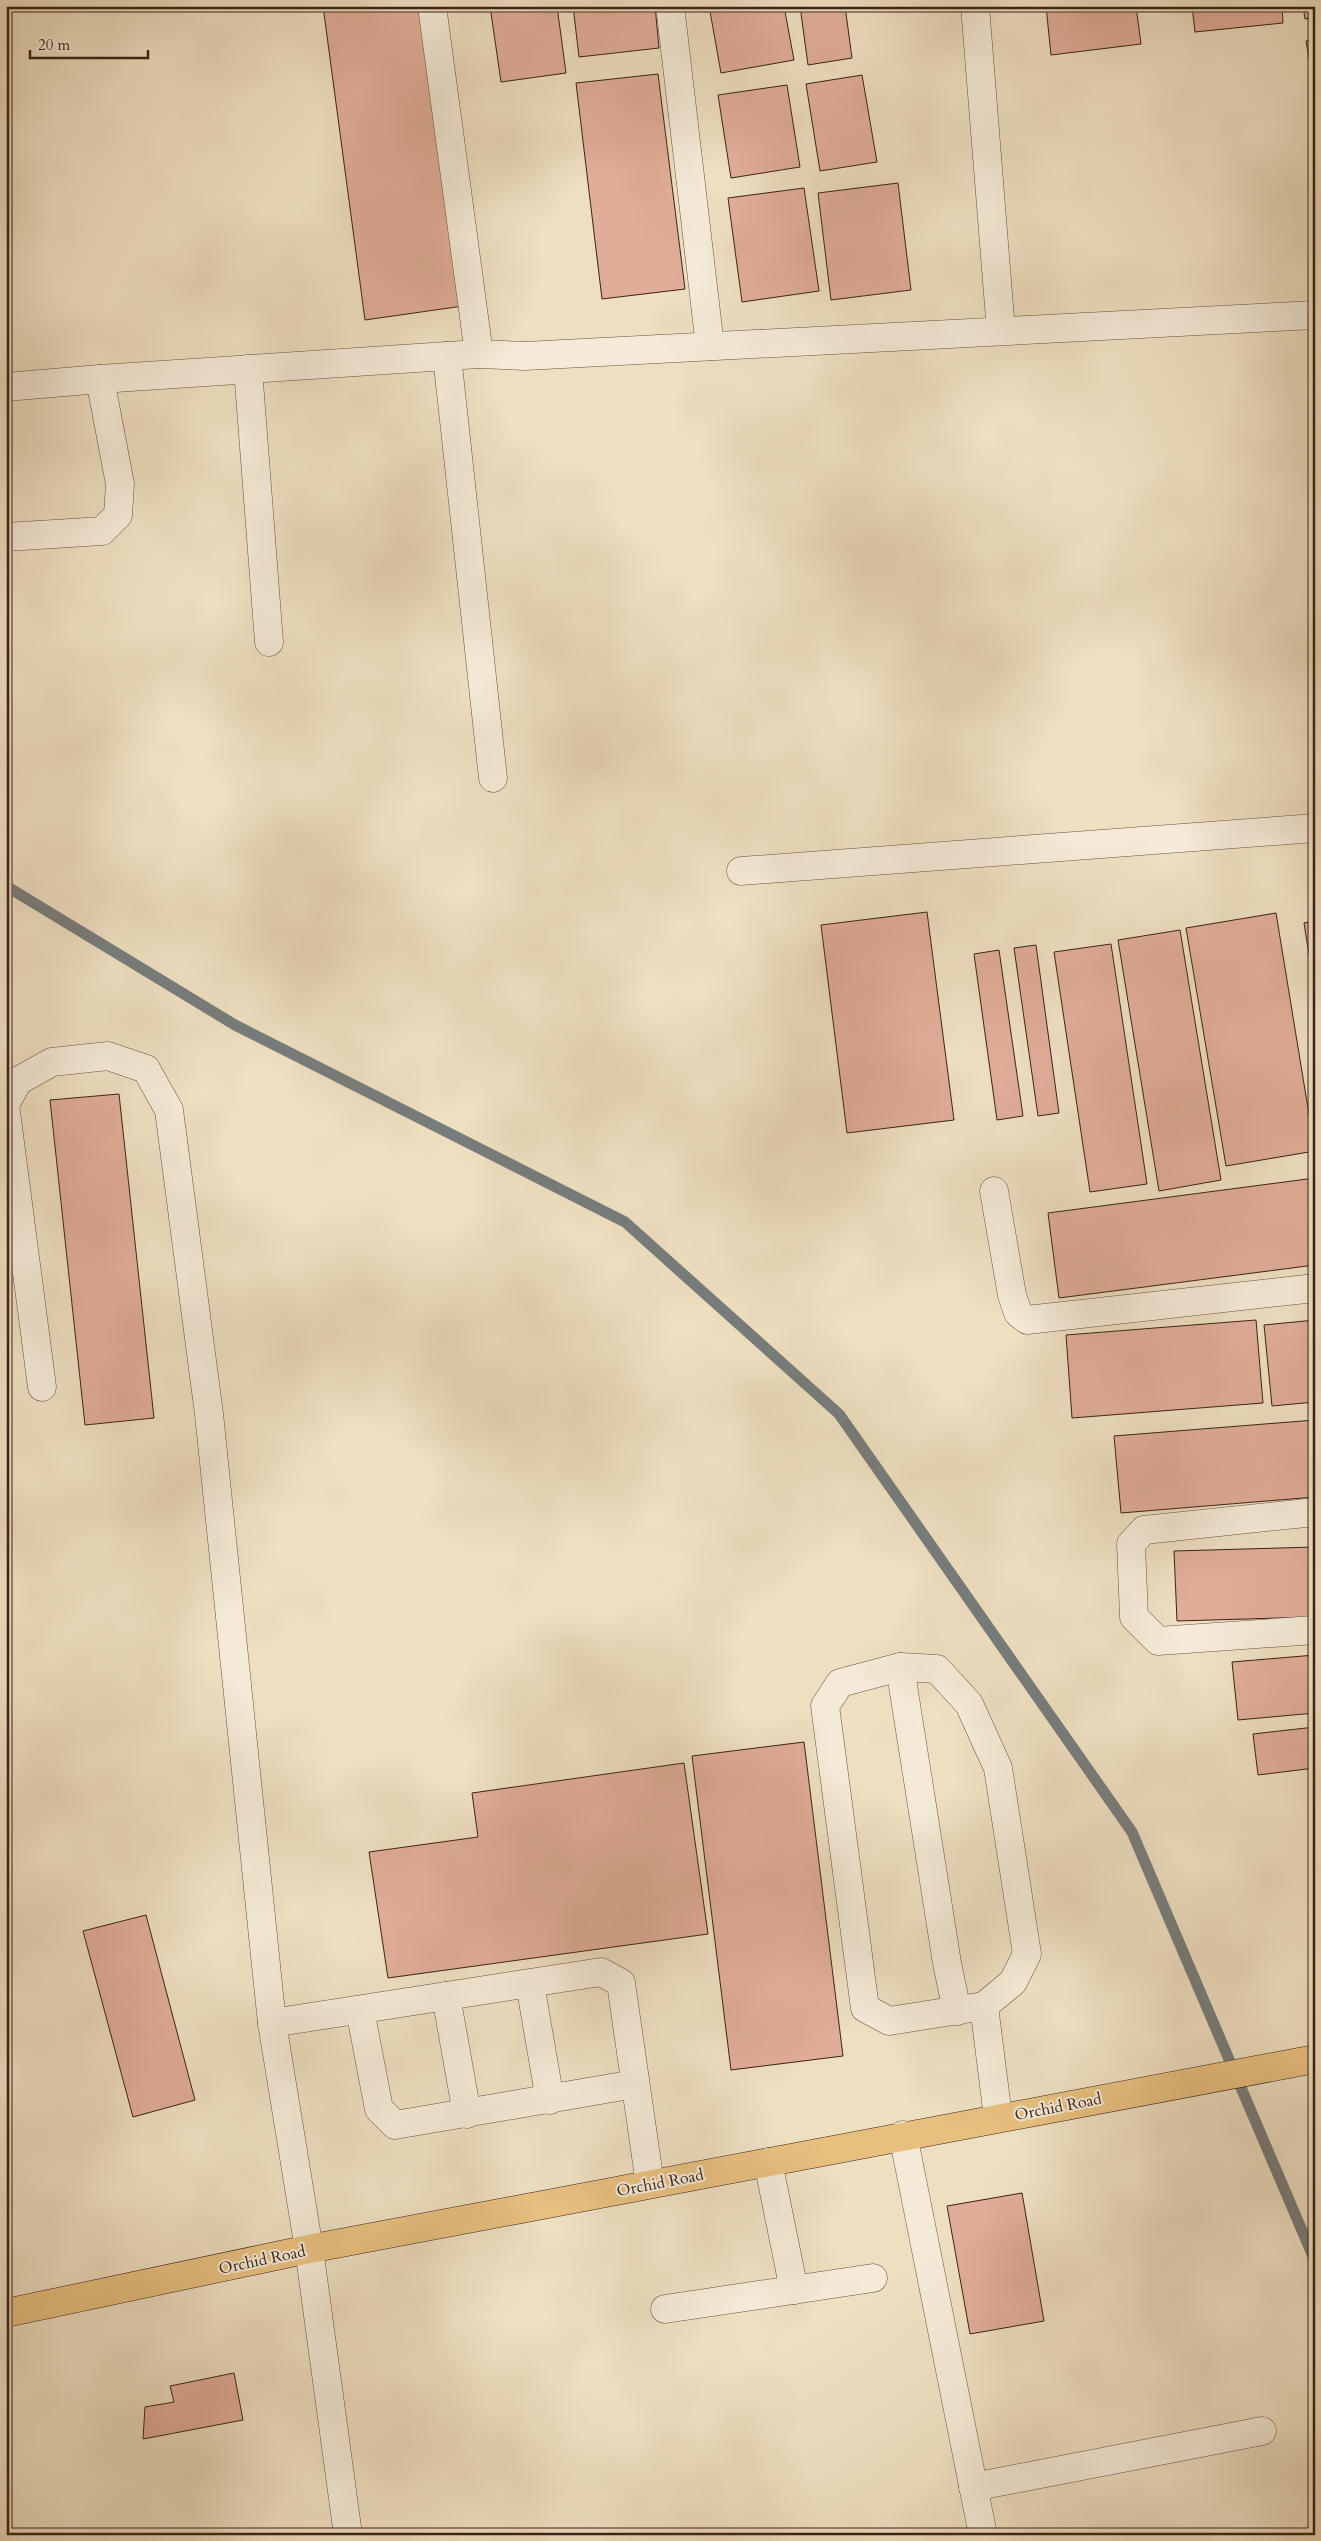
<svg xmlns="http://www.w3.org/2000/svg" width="1321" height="2541" font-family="Cardo,serif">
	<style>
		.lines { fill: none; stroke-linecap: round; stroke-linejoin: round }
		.stream { stroke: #777d7c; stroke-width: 11 }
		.building { fill: #e0ad98; stroke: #3a2218 }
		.minor-casing { stroke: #675142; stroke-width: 29 }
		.major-casing { stroke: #3a2218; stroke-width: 29 }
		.minor { stroke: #f4ead7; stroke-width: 28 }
		.major { stroke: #e7c080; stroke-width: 28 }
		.labels { text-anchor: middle; stroke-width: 4; stroke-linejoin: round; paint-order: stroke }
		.street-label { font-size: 16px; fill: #3a2218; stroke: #f4ead7 }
	</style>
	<rect width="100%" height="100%" fill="#eedfc1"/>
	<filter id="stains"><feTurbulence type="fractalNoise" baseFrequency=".004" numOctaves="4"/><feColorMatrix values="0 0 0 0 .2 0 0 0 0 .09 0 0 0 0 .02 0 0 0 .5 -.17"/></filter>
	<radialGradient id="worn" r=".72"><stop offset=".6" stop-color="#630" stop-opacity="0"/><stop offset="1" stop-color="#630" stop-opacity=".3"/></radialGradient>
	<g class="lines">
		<path class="stream" d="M 6,886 L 235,1025 L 625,1222 L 839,1414 L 1132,1832 L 1315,2261"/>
	</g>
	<g class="building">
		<path d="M 323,6 L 423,6 L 463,306 L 365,320 Z"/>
		<path d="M 490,6 L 557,6 L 566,73 L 501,82 Z"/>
		<path d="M 573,6 L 655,6 L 659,48 L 579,57 Z"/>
		<path d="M 709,6 L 784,6 L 794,60 L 721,73 Z"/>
		<path d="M 800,6 L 845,6 L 852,58 L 808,65 Z"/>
		<path d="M 1046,6 L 1136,6 L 1141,44 L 1051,55 Z"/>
		<path d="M 1192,6 L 1282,6 L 1283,23 L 1195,32 Z"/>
		<path d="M 1303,6 L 1315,6 L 1315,17 L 1305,19 Z"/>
		<path d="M 1315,39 L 1315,94 L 1306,41 Z"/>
		<path d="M 658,74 L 685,289 L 602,299 L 576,83 Z"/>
		<path d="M 862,75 L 877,162 L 820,171 L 806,84 Z"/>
		<path d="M 787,85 L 800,167 L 731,178 L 718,95 Z"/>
		<path d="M 898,183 L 911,290 L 831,300 L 818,193 Z"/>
		<path d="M 804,188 L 819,291 L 742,302 L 728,198 Z"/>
		<path d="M 927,912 L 954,1120 L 847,1133 L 821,925 Z"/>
		<path d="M 1276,913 L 1315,1151 L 1226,1166 L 1186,928 Z"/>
		<path d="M 1315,921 L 1315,993 L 1304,923 Z"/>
		<path d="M 1180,930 L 1221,1180 L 1159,1191 L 1118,940 Z"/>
		<path d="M 1111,944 L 1147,1184 L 1090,1192 L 1054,952 Z"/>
		<path d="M 1036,945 L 1059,1113 L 1038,1116 L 1014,948 Z"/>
		<path d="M 999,950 L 1023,1116 L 997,1120 L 974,954 Z"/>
		<path d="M 119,1094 L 154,1418 L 85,1425 L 50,1100 Z"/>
		<path d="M 1315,1178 L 1315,1265 L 1059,1298 L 1048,1213 Z"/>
		<path d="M 1256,1320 L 1263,1403 L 1072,1418 L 1066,1335 Z"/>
		<path d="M 1315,1320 L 1315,1402 L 1272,1406 L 1264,1325 Z"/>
		<path d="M 1315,1420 L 1315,1497 L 1121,1513 L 1114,1436 Z"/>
		<path d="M 1315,1547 L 1315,1617 L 1177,1621 L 1174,1551 Z"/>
		<path d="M 1315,1655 L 1315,1713 L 1238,1720 L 1232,1662 Z"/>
		<path d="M 1315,1727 L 1315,1768 L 1258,1775 L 1253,1734 Z"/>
		<path d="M 804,1742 L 843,2056 L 731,2070 L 692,1756 Z"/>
		<path d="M 684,1763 L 708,1934 L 388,1978 L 369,1852 L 478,1837 L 472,1793 Z"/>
		<path d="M 146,1915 L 195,2100 L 133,2117 L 83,1931 Z"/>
		<path d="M 1022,2193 L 1044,2321 L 970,2334 L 947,2206 Z"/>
		<path d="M 234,2373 L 243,2420 L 143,2439 L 145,2407 L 174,2402 L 170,2386 Z"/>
	</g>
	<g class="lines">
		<defs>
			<g id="minor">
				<path d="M 432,6 L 479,354"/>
				<path d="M 670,6 L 710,346"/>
				<path d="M 975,6 L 1001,331"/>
				<path d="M 447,356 L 493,778"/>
				<path d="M 248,369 L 269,642"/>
				<path d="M 6,387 L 100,379 L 447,356 L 479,354 L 525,356 L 1315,315"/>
				<path d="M 6,537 L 102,531 L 118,515 L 120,484 L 100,379"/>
				<path d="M 741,871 L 1315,828"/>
				<path d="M 6,1103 L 18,1081 L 52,1062 L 108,1056 L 146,1069 L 169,1110 L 209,1414 L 272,2023 L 309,2249 L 348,2535"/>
				<path d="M 6,1112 L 42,1387"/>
				<path d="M 994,1191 L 1012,1295 L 1018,1313 L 1027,1320 L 1315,1288"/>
				<path d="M 1315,1512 L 1144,1530 L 1131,1544 L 1134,1617 L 1158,1641 L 1315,1630"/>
				<path d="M 900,1667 L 840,1683 L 825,1706 L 865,2008 L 889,2021 L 984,2006 L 998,2117"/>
				<path d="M 530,1984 L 550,2100"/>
				<path d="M 446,1996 L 467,2114"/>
				<path d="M 360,2010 L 379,2109 L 395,2125 L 635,2084"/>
				<path d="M 957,2011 L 947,1963 L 900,1667 L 937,1669 L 969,1704 L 998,1768 L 1027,1954 L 1013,1982 L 984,2006"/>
				<path d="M 272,2023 L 601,1972 L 621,1983 L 650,2184"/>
				<path d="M 903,2135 L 983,2535"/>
				<path d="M 768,2162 L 794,2290"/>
				<path d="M 665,2309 L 873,2278"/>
				<path d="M 973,2487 L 1262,2431"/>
			</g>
			<path id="major" d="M 6,2313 L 309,2249 L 1315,2059"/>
		</defs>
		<use href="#minor" class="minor-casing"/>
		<use href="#major" class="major-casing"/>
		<use href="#minor" class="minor"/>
		<use href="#major" class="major"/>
	</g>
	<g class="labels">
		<g class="street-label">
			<text transform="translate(1058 2106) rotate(-11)" y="6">Orchid Road</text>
			<text transform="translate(660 2182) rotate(-11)" y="6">Orchid Road</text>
			<text transform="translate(262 2259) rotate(-12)" y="6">Orchid Road</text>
		</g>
	</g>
	<rect width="1321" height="2541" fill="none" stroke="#eedfc1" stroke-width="25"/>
	<rect x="8" y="8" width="1306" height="2526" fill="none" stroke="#3a2218" stroke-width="2.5"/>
	<rect x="12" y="12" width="1296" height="2516" fill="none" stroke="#3a2218"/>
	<path d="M30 50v8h118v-8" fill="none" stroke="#3a2218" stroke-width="2.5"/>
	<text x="38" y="50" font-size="15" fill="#3a2218" stroke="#f4ead7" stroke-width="4" paint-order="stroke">20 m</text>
	<rect width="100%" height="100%" filter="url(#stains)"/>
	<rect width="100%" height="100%" fill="url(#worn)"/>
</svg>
